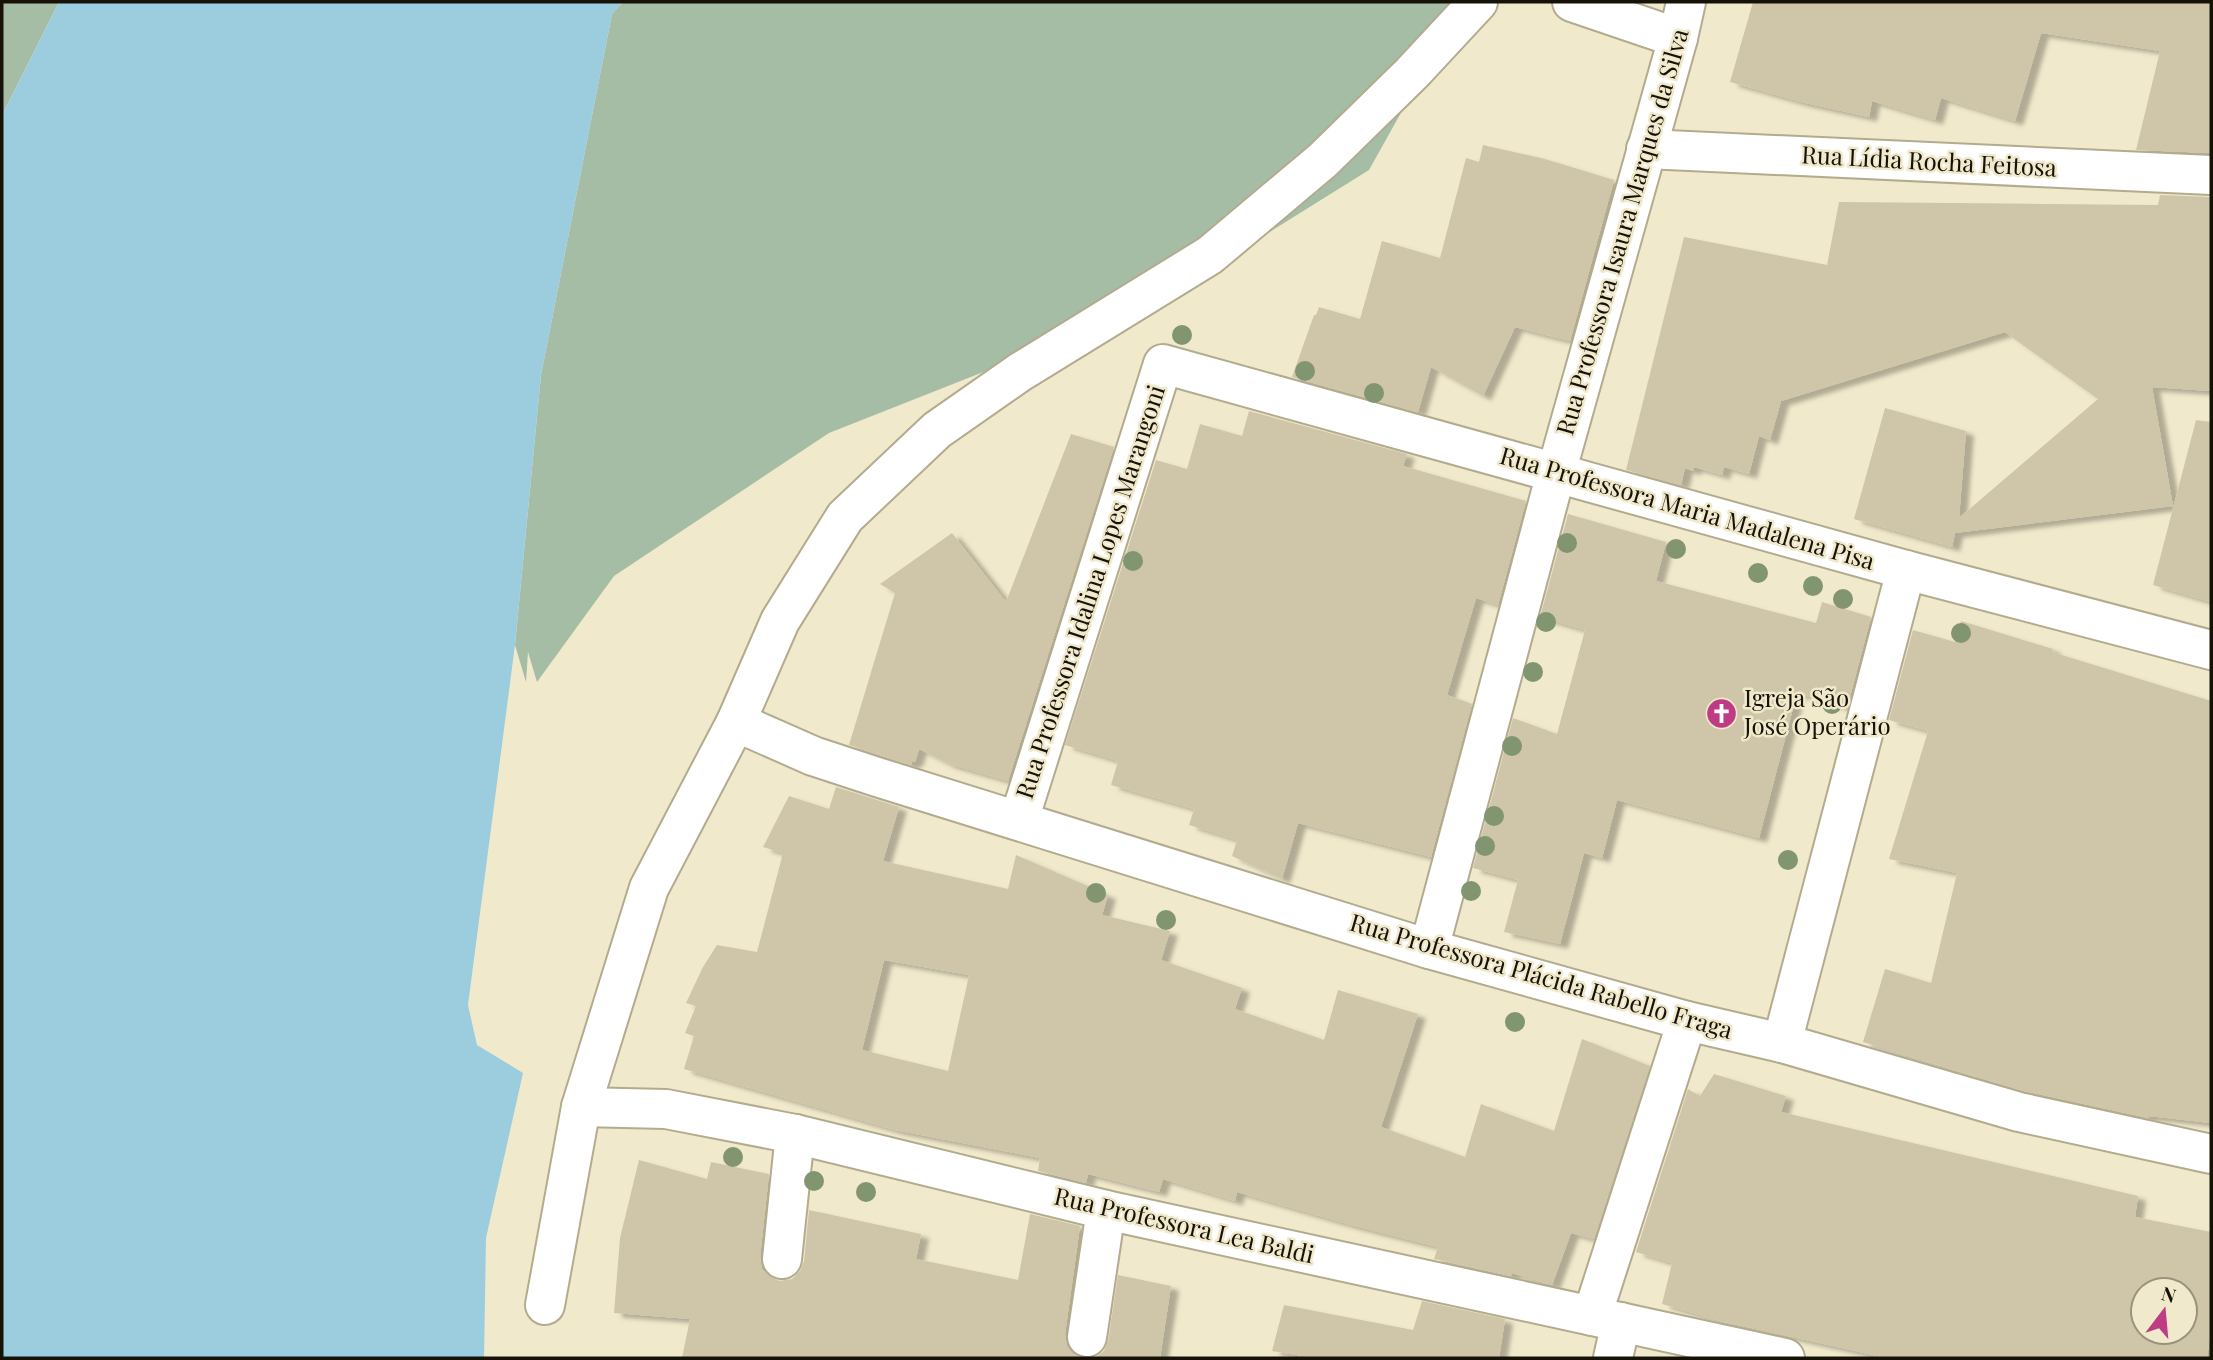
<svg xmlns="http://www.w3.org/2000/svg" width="2213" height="1360" font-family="'Playfair Display',serif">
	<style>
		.green { fill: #a6bda5 }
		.water { fill: #9ccddf }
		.building { fill: #cfc6a9; fill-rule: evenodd; filter: url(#shadow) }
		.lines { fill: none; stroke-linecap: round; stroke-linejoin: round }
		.minor-casing { stroke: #b3ab8e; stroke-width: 42 }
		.minor { stroke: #fff; stroke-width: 38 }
		.tree { fill: #809570 }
		.labels { text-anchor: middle; stroke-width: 5; stroke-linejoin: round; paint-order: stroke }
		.street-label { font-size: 24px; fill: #161208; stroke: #f1e9cb }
		.poi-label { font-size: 24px; fill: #161208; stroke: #f1e9cb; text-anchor: start }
	</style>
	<defs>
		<filter id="shadow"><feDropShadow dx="8" dy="4.5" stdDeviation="2" flood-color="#0004"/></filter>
	</defs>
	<rect width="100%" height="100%" fill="#f1e9cb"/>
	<g class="green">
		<path d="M 2,2 L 59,2 L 2,115 Z"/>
		<path d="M 623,2 L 1483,2 L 1421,77 L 1369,170 L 1188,283 L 996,367 L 829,433 L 614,576 L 537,682 L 528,652 L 526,682 L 515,645 L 541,375 L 612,14 Z"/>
	</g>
	<path class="water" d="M 59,2 L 623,2 L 612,14 L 541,375 L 515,645 L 468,1005 L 477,1045 L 523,1073 L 486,1238 L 484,1358 L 2,1358 L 2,115 Z"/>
	<g class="building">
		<path d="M 1753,2 L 2211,2 L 2211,153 L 2136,150 L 2160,51 L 2041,33 L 2015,121 L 1941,98 L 1935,120 L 1872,101 L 1869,117 L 1801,102 L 1730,82 Z"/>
		<path d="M 1483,145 L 1545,159 L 1614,180 L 1570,341 L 1515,327 L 1483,396 L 1431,367 L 1418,412 L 1292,377 L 1314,315 L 1316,315 L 1319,307 L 1360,319 L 1382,241 L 1440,258 L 1466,158 L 1479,162 Z"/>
		<path d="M 2160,195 L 2211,197 L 2211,391 L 2152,387 L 2173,506 L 1955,533 L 1952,547 L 1854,519 L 1885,408 L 1966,431 L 1959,518 L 2098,399 L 2005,332 L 1781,401 L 1770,440 L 1759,436 L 1749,474 L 1724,467 L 1722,475 L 1694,467 L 1693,471 L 1685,468 L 1681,485 L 1626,470 L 1684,237 L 1827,265 L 1839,202 L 2158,205 Z"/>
		<path d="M 1249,411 L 1407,454 L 1403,466 L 1526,501 L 1498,605 L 1476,598 L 1447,695 L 1472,704 L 1431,857 L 1298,823 L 1282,879 L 1232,856 L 1237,840 L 1189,825 L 1194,809 L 1111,785 L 1118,761 L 1065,745 L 1156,460 L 1187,469 L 1200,424 L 1242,436 Z"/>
		<path d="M 2196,420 L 2211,422 L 2211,602 L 2153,585 Z"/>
		<path d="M 1071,434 L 1114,447 L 1008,781 L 949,764 L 919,749 L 915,762 L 912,762 L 911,765 L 849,745 L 895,593 L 880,584 L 952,533 L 1006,602 Z"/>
		<path d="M 1568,514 L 1666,542 L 1656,581 L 1816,623 L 1822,602 L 1871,617 L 1847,708 L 1797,693 L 1759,838 L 1617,800 L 1602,858 L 1584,853 L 1560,944 L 1504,932 L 1518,880 L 1473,868 L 1513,718 L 1557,734 L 1585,630 L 1540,617 Z"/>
		<path d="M 1961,621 L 2053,649 L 2052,652 L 2211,701 L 2211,1123 L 2149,1116 L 2149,1118 L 2024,1091 L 1863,1042 L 1885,969 L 1931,983 L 1957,873 L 1889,859 L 1928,731 L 1889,720 L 1913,630 L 1955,642 Z"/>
		<path d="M 836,787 L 899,807 L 883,861 L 1008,889 L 1016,855 L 1108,895 L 1102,915 L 1170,931 L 1161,960 L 1242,988 L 1235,1009 L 1324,1040 L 1338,990 L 1418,1014 L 1381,1127 L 1465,1157 L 1481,1104 L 1554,1131 L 1582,1039 L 1650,1066 L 1594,1239 L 1571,1233 L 1552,1285 L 1512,1273 L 1511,1276 L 1434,1259 L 1438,1247 L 1351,1225 L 1237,1192 L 1235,1201 L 1163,1179 L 1159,1192 L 1088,1174 L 1086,1183 L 1038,1171 L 1040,1158 L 895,1130 L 684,1069 L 694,1036 L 685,1033 L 696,1006 L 686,1003 L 703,967 L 717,945 L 757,952 L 783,853 L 763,847 L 789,796 L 829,809 ZM 884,960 L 969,975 L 948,1071 L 862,1050 Z"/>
		<path d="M 1714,1074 L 1786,1096 L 1781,1112 L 2138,1196 L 2135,1217 L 2211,1232 L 2211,1328 L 2207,1358 L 1887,1358 L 1724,1322 L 1662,1304 L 1672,1263 L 1636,1252 L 1688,1089 L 1700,1096 ZM 2143,1290 L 2185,1290 L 2185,1332 L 2143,1332 Z"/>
		<path d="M 639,1160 L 707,1179 L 711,1162 L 769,1174 L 760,1257 L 762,1269 L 770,1277 L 779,1281 L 792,1279 L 800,1271 L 804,1261 L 809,1210 L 921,1234 L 916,1259 L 1018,1280 L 1030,1214 L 1080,1226 L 1065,1334 L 1067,1346 L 1073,1354 L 1083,1358 L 682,1358 L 690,1319 L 614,1313 L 620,1238 Z"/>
		<path d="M 1118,1275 L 1171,1286 L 1160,1358 L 1088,1358 L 1096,1357 L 1104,1351 L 1108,1341 Z"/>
		<path d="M 1422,1301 L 1505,1319 L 1499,1358 L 1316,1358 L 1272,1351 L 1284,1305 L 1413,1330 Z"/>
	</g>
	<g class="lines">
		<defs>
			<g id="minor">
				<path d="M 1572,2 L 1678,38"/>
				<path d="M 1646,149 L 2211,175"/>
				<path d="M 736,722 L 813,756 L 877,777 L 1429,949 L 1687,1021 L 1782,1043 L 2019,1112 L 2211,1154"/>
				<path d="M 1019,820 L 1163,364 L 1906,570 L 2211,650"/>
				<path d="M 1429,949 L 1556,473 L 1678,38 L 1686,2"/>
				<path d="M 1782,1043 L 1906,570"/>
				<path d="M 581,1107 L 666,1109 L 795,1134 L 1106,1210 L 1785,1358"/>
				<path d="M 782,1259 L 795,1134"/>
				<path d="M 545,1305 L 581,1107 L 649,888 L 736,722 L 780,621 L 845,517 L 937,430 L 1020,372 L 1210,255 L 1323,160 L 1412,73 L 1478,2"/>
				<path d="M 1592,1316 L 1687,1021"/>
				<path d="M 1087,1337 L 1106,1210"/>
				<path d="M 1613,1358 L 1621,1322"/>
			</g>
		</defs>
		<use href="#minor" class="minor-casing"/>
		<use href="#minor" class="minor"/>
	</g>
	<g class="tree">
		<circle cx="1182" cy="335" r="10"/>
		<circle cx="1305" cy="371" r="10"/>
		<circle cx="1374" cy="393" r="10"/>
		<circle cx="1567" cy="543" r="10"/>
		<circle cx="1676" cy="549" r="10"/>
		<circle cx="1133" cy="561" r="10"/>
		<circle cx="1758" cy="573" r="10"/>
		<circle cx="1813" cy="586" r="10"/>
		<circle cx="1843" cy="599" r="10"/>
		<circle cx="1546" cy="622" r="10"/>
		<circle cx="1961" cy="633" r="10"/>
		<circle cx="1533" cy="672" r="10"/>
		<circle cx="1832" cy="704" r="10"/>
		<circle cx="1512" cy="746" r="10"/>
		<circle cx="1494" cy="816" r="10"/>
		<circle cx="1485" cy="846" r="10"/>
		<circle cx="1788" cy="860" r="10"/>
		<circle cx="1471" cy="891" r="10"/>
		<circle cx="1096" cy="893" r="10"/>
		<circle cx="1166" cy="920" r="10"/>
		<circle cx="1515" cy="1022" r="10"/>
		<circle cx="733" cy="1157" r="10"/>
		<circle cx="814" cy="1181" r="10"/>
		<circle cx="866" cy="1192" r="10"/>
	</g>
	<defs>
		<symbol id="church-disc" viewBox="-11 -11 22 22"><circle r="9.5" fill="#be3c83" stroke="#f1e9cb"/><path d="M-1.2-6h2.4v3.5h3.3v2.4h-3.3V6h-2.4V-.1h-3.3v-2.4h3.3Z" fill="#fff"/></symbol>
	</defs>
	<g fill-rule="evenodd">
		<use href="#church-disc" x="1704" y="696" width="35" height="35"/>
	</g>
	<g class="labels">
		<g class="street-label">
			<text transform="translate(1929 162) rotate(3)" y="8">Rua Lídia Rocha Feitosa</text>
			<text transform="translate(1623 232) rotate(-74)" y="8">Rua Professora Isaura Marques da Silva</text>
			<text transform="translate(1687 509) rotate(16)" y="8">Rua Professora Maria Madalena Pisa</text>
			<text transform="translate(1091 592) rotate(-72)" y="8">Rua Professora Idalina Lopes Marangoni</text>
			<text transform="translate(1541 977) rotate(16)" y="8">Rua Professora Plácida Rabello Fraga</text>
			<text transform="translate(1184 1226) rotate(13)" y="8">Rua Professora Lea Baldi</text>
		</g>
		<g class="poi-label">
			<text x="1744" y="707">Igreja São<tspan x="1744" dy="28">José Operário</tspan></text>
		</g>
	</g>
	<rect width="2213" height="1360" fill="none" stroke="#161208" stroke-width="7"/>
	<g transform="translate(2164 1311) rotate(16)"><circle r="33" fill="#f1e9cb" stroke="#99937d" stroke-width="2"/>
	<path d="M0-5L12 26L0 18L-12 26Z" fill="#be3c83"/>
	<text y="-10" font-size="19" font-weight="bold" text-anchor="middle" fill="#161208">N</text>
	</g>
</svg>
